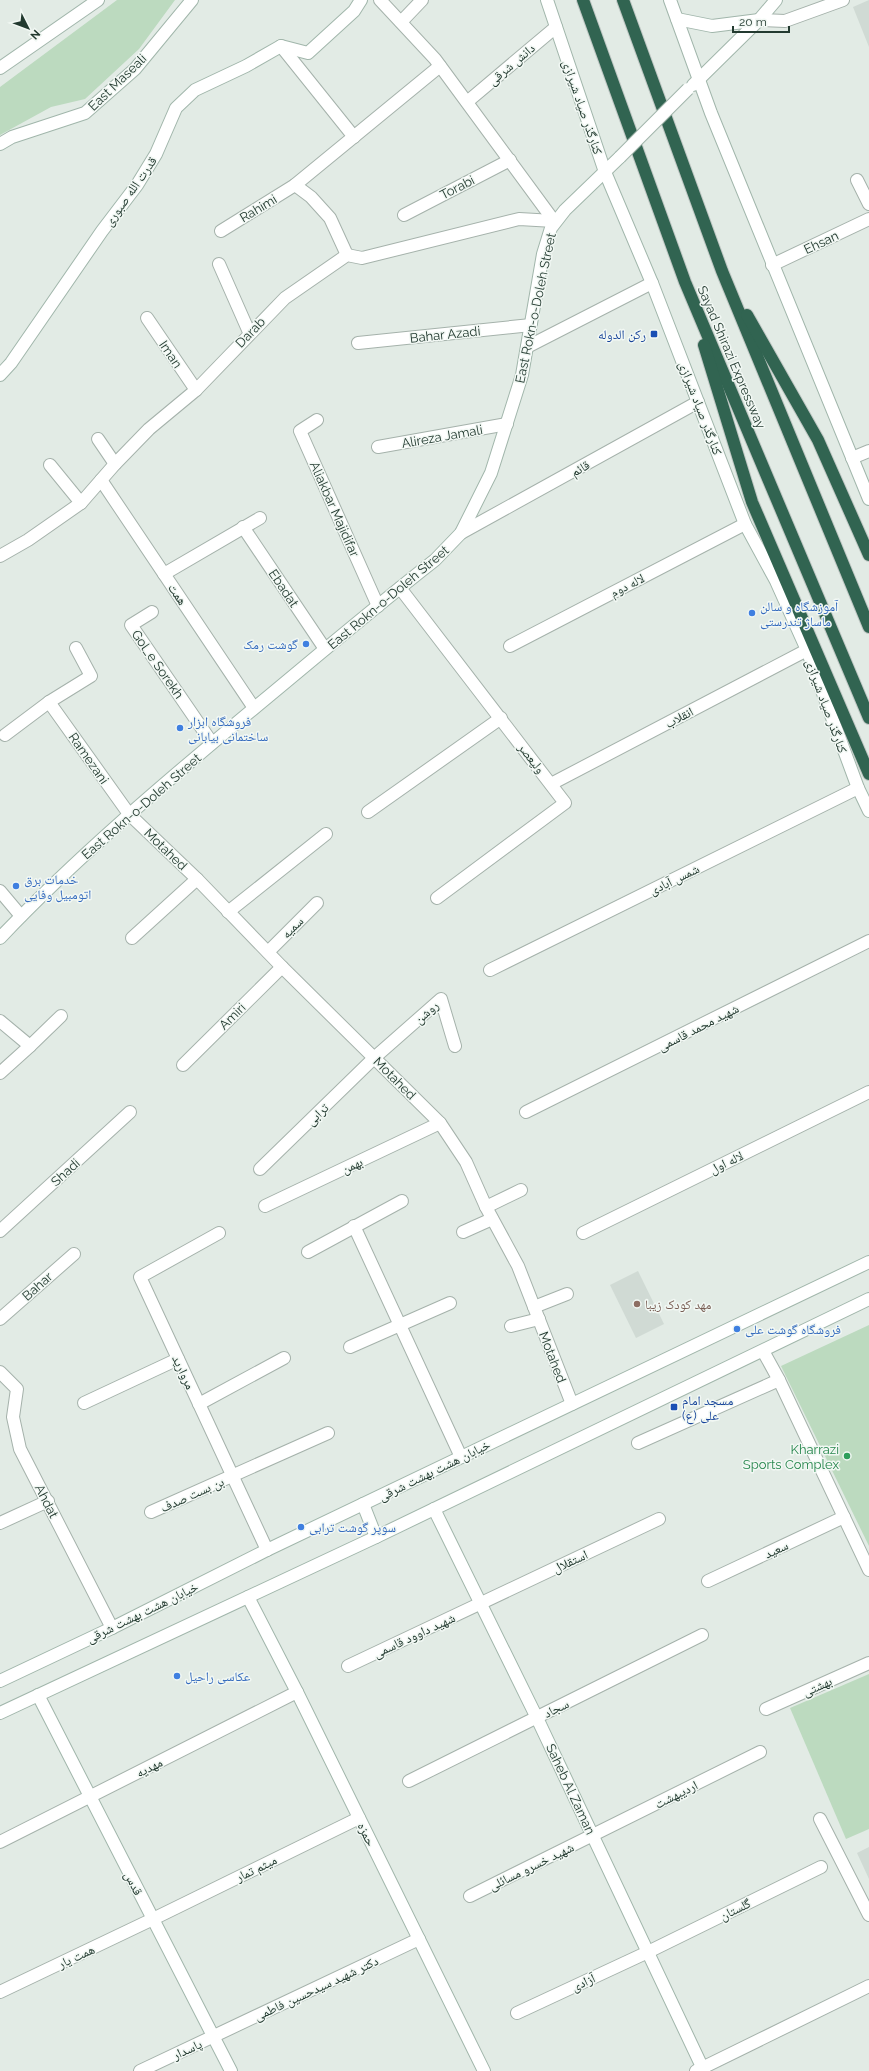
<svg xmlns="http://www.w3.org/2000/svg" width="869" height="2071" font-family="Raleway,'Noto Naskh Arabic',sans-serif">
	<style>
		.built { fill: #d0dad4 }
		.green { fill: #bcdabf }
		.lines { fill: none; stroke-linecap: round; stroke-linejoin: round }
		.street-casing { stroke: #a5b2ab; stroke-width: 14 }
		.secondary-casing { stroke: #a1b6ab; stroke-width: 14 }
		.highway-casing { stroke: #c1c8c5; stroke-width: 14 }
		.street { stroke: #fff; stroke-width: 12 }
		.secondary { stroke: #fff; stroke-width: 12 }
		.highway { stroke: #316451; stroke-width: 12 }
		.secondary-bridge-casing { stroke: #a1b6ab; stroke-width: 14; stroke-linecap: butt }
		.secondary-bridge { stroke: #fff; stroke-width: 12 }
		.transit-dot { fill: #1a4fb4; stroke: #f2f8f4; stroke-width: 1.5 }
		.shop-dot { fill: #3f7fe0; stroke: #f2f8f4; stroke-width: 1.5 }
		.education-dot { fill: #8d6e63; stroke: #f2f8f4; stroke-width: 1.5 }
		.leisure-dot { fill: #2e9e5b; stroke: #f2f8f4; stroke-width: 1.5 }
		.labels { text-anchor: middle; stroke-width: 3; stroke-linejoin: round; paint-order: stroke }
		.street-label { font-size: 13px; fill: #233a30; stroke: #f2f8f4 }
		.transit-label { font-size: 13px; fill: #164399; stroke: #f2f8f4; text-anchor: end }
		.shop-label { font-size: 13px; fill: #366cbe; stroke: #f2f8f4; text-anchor: start }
		.education-label { font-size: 13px; fill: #785e54; stroke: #f2f8f4; text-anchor: start }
		.leisure-label { font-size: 13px; fill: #27864d; stroke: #f2f8f4; text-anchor: end }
	</style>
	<rect width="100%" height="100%" fill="#e2ebe5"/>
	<g class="built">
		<path d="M 869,0 L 869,47 L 853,7 Z"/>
		<path d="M 638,1271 L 664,1324 L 636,1338 L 610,1285 Z"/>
		<path d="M 869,1847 L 869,1879 L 857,1853 Z"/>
	</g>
	<g class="green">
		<path d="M 117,0 L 175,0 L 139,49 L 85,99 L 51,107 L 0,135 L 0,87 Z"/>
		<path d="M 869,1325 L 869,1546 L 781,1366 Z"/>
		<path d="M 869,1674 L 869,1829 L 846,1839 L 790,1708 Z"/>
	</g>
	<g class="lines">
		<defs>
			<g id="street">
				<path d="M 380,0 L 435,59 L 554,221"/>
				<path d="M 759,20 L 785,21 L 843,0"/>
				<path d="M 401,22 L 422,0"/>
				<path d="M 281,46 L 354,137"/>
				<path d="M 467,102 L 556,27"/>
				<path d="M 857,180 L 869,204"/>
				<path d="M 404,215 L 510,160"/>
				<path d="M 221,231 L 295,185"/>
				<path d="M 347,255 L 330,218 L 311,197 L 295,185 L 440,66"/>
				<path d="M 219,264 L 249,332"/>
				<path d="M 772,265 L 869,219"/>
				<path d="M 147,318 L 196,390"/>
				<path d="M 358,343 L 531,325"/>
				<path d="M 527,347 L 652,283"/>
				<path d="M 317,420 L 300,431 L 378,606"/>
				<path d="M 98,439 L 115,464"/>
				<path d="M 378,447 L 507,424"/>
				<path d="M 852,458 L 869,451"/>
				<path d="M 50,465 L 81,503"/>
				<path d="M 101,480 L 254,708"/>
				<path d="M 243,527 L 325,649"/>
				<path d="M 461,533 L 698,402"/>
				<path d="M 0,556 L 28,540 L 81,503 L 115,464 L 149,429 L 196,390 L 285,298 L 347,255 L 362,258 L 519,219 L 554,221"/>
				<path d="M 164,574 L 260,518"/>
				<path d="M 400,588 L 565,803 L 437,898"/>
				<path d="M 152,612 L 131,625 L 212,743"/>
				<path d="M 510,646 L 745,524"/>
				<path d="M 49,702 L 129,814 L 197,879 L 282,967 L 440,1123 L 466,1162 L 486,1207 L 518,1266 L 572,1404"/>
				<path d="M 5,735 L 49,702 L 91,676 L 76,648"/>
				<path d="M 551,784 L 807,650"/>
				<path d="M 368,812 L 501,718"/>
				<path d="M 0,891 L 21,916"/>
				<path d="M 228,912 L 326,834"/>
				<path d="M 132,938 L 197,879"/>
				<path d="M 268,952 L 317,903"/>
				<path d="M 490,970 L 858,788"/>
				<path d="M 0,1021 L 30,1046 L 0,1073"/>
				<path d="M 30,1046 L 61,1016"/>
				<path d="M 183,1065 L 282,967"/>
				<path d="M 526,1112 L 869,941"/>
				<path d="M 260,1169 L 374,1058 L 441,999 L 455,1046"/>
				<path d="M 265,1206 L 440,1123"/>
				<path d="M 486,1207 L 521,1190"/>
				<path d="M 354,1226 L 461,1457"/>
				<path d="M 0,1231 L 130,1112"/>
				<path d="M 463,1232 L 492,1219"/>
				<path d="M 219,1233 L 140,1277 L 267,1550"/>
				<path d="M 583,1233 L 869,1092"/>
				<path d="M 308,1252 L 402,1201"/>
				<path d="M 534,1307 L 567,1294"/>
				<path d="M 0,1319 L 74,1254"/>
				<path d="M 511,1326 L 539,1319"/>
				<path d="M 350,1347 L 450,1303"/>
				<path d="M 763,1351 L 779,1380 L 869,1570"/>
				<path d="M 0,1372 L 17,1389 L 13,1417 L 20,1449 L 112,1628"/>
				<path d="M 84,1403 L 178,1359"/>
				<path d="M 199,1404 L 284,1358"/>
				<path d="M 638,1443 L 779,1380"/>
				<path d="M 151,1512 L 328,1433"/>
				<path d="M 0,1523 L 48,1501"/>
				<path d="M 708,1581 L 844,1517"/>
				<path d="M 348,1666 L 659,1519"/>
				<path d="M 766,1709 L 869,1663"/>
				<path d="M 409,1781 L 702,1635"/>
				<path d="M 820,1819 L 869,1915"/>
				<path d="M 0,1842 L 297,1692"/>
				<path d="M 470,1896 L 760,1752"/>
				<path d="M 0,1992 L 153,1919 L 359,1818"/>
				<path d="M 517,2013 L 648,1952 L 821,1867"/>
				<path d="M 140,2071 L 419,1939"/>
				<path d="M 696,2071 L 869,1986"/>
			</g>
			<g id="secondary">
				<path d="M 547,0 L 605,172 L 652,283 L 745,524 L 776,581 L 807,650 L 858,788 L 869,811"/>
				<path d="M 670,0 L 711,113 L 869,499"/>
				<path d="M 677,19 L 712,26 L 759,20"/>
				<path d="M 0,68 L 98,0"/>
				<path d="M 693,85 L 759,20 L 776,0"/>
				<path d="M 0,144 L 12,137 L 85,113 L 135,69 L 192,0"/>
				<path d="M 0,375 L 11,363 L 102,231 L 137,185 L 156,154 L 176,108 L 195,90 L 246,66 L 281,46 L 308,53 L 354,11 L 361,0"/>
				<path d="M 0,938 C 76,858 161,786 246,715 C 309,663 371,610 435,560 L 461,533 L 491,473 L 522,375 L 543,254 L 551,228 L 565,210 L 620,157"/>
				<path d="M 363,1504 L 376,1537"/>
				<path d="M 434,1509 L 537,1718 L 704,2071"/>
				<path d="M 248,1597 L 297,1692 L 484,2071"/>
				<path d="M 0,1681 L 112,1628 L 267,1550 L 869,1262"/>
				<path d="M 38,1695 L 231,2071"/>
				<path d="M 0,1713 L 376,1537 L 869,1299"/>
			</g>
			<g id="highway">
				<path d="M 583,0 L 685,282 L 869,718"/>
				<path d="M 623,0 L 722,271 L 869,627"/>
				<path d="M 747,315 L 818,440 L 869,555"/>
				<path d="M 704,345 L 752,502 L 869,774"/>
			</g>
		</defs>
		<use href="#street" class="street-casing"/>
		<use href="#secondary" class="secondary-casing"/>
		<use href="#highway" class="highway-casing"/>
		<use href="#street" class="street"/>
		<use href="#secondary" class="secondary"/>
		<use href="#highway" class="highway"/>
		<defs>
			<path id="secondary-bridge" d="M 620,157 L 688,89"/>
		</defs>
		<use href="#secondary-bridge" class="secondary-bridge-casing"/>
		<use href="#secondary-bridge" class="secondary-bridge"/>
	</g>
	<g class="transit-dot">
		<rect x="650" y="330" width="8" height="8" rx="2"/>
		<rect x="670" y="1403" width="8" height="8" rx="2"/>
	</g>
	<g class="shop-dot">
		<circle cx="752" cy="613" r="4"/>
		<circle cx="306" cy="644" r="4"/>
		<circle cx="180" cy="728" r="4"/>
		<circle cx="16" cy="886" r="4"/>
		<circle cx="737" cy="1329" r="4"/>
		<circle cx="301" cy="1527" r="4"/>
		<circle cx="177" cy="1676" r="4"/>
	</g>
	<circle class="education-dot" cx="637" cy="1304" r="4"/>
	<circle class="leisure-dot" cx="847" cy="1456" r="4"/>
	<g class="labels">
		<g class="street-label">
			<text transform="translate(511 64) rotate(-40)" y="5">دانش شرقی</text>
			<text transform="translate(117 82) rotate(-44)" y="5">East Maseali</text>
			<text transform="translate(583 107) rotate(71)" y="5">کنارگذر صیاد شیرازی</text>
			<text transform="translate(457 187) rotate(-27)" y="5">Torabi</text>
			<text transform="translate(130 191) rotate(-55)" y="5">قدرت الله صبوری</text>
			<text transform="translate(258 208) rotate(-31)" y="5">Rahimi</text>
			<text transform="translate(821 242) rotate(-25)" y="5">Ehsan</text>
			<text transform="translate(535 308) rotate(-78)" y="5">East Rokn-o-Doleh Street</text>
			<text transform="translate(250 332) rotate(-46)" y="5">Darab</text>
			<text transform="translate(445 334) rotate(-6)" y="5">Bahar Azadi</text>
			<text transform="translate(171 354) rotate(56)" y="5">Iman</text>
			<text transform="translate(732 357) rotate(67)" y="5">Sayad Shirazi Expressway</text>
			<text transform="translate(701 408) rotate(69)" y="5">کنارگذر صیاد شیرازی</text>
			<text transform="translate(442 436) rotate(-10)" y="5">Alireza Jamali</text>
			<text transform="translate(580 468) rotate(-29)" y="5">قائم</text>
			<text transform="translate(335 509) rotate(66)" y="5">Aliakbar Majidifar</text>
			<text transform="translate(627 585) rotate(-27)" y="5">لاله دوم</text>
			<text transform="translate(284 588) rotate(56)" y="5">Ebadat</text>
			<text transform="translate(178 594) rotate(56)" y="5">همت</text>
			<text transform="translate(388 597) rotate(-40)" y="5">East Rokn-o-Doleh Street</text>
			<text transform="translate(158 664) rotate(55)" y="5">Gol_e Sorekh</text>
			<text transform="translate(827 706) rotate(70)" y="5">کنارگذر صیاد شیرازی</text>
			<text transform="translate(679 717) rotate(-28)" y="5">انقلاب</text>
			<text transform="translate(89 758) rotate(55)" y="5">Ramezani</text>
			<text transform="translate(532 758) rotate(52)" y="5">ولیعصر</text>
			<text transform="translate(141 806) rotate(-41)" y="5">East Rokn-o-Doleh Street</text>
			<text transform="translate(166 849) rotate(44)" y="5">Motahed</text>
			<text transform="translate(674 879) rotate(-26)" y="5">شمس آبادی</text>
			<text transform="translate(292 927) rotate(-45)" y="5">سمیه</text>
			<text transform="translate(426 1012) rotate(-42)" y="5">روشن</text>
			<text transform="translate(232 1016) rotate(-45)" y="5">Amiri</text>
			<text transform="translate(698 1027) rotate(-27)" y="5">شهید محمد قاسمی</text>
			<text transform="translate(395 1078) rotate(45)" y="5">Motahed</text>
			<text transform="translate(317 1114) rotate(-44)" y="5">ترابی</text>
			<text transform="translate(726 1162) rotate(-26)" y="5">لاله اول</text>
			<text transform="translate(352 1165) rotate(-25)" y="5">بهمن</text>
			<text transform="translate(65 1172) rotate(-42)" y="5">Shadi</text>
			<text transform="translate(37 1286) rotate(-42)" y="5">Bahar</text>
			<text transform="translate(553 1357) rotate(69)" y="5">Motahed</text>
			<text transform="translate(184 1372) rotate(65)" y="5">مروارید</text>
			<text transform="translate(434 1470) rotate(-26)" y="5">خیابان هشت بهشت شرقی</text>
			<text transform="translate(192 1494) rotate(-24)" y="5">بن بست صدف</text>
			<text transform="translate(47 1501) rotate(63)" y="5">Ahdat</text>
			<text transform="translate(776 1549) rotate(-25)" y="5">سعید</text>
			<text transform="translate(570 1561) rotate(-25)" y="5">استقلال</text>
			<text transform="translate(142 1612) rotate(-26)" y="5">خیابان هشت بهشت شرقی</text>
			<text transform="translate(414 1635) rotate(-25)" y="5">شهید داوود قاسمی</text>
			<text transform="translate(817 1686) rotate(-24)" y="5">بهشتی</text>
			<text transform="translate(556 1708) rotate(-26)" y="5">سجاد</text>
			<text transform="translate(149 1767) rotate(-27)" y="5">مهدیه</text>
			<text transform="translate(571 1789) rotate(65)" y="5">Saheb Al Zaman</text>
			<text transform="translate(676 1794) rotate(-27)" y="5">اردیبهشت</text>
			<text transform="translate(367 1834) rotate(64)" y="5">حمزه</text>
			<text transform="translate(531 1866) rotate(-26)" y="5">شهید خسرو مسائلی</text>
			<text transform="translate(256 1868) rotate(-26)" y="5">میثم تمار</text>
			<text transform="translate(134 1883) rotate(63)" y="5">قدس</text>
			<text transform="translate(735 1909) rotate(-26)" y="5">گلستان</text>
			<text transform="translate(76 1956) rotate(-25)" y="5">همت یار</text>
			<text transform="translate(583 1982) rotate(-25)" y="5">آزادی</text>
			<text transform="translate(316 1988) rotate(-25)" y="5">دکتر شهید سیدحسین فاطمی</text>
			<text transform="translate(187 2049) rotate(-25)" y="5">پاسدار</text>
		</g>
		<g class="transit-label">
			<text x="646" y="339">رکن الدوله</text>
			<text x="682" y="1405" text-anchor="start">مسجد امام<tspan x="682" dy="15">علی (ع)</tspan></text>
		</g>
		<g class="shop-label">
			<text x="760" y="611">آموزشگاه و سالن<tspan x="760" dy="15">ماساژ تندرستی</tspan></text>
			<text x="298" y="649" text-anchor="end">گوشت رمک</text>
			<text x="188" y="726">فروشگاه ابزار<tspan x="188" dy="15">ساختمانی بیابانی</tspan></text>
			<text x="24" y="884">خدمات برق<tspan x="24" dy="15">اتومبیل وفایی</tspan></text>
			<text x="745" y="1334">فروشگاه گوشت علی</text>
			<text x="309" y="1532">سوپر گوشت ترابی</text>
			<text x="185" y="1681">عکاسی راحیل</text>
		</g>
		<g class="education-label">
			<text x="645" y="1309">مهد کودک زیبا</text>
		</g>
		<g class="leisure-label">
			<text x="839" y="1454">Kharrazi<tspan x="839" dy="15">Sports Complex</tspan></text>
		</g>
	</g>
	<g transform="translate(28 28) rotate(132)" stroke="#f2f8f4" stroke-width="3" paint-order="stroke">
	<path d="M0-3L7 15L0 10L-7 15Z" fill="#233a30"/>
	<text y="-6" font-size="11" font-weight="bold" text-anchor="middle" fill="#233a30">N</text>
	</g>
	<path d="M733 26v6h56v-6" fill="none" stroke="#233a30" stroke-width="2"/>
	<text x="739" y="26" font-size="12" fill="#233a30" stroke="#f2f8f4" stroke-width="3" paint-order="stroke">20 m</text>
</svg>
